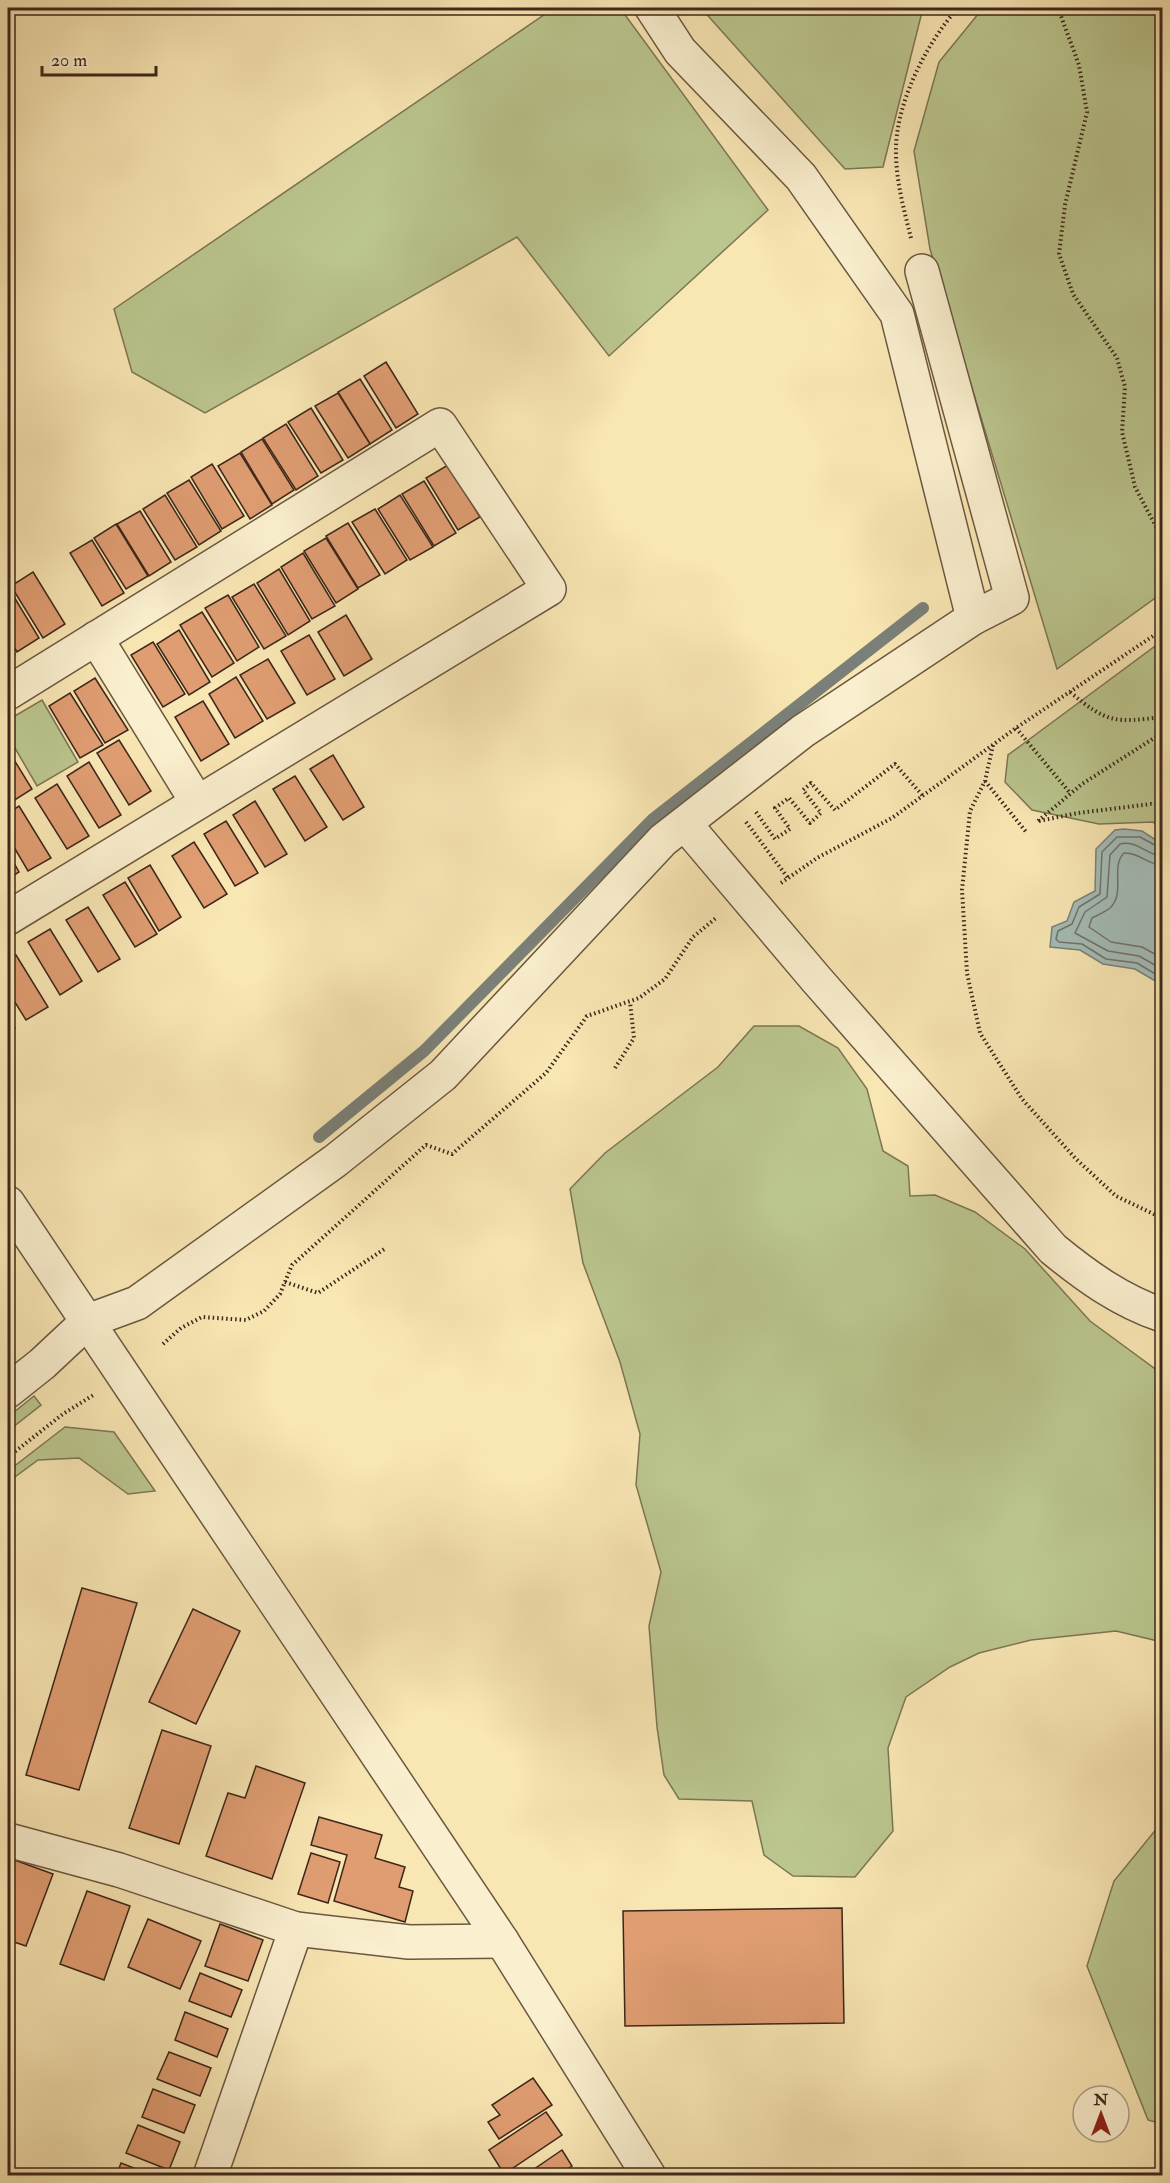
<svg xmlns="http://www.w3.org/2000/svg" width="1170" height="2183" font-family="'IM FELL Double Pica',serif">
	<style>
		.green { fill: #bbc68e; stroke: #7c7654; stroke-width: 1.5 }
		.water { fill: #a3bcb8; stroke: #7a8079; stroke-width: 1.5 }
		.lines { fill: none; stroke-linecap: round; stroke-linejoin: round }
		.shore { stroke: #707269; stroke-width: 1.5 }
		.stream { stroke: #7a8079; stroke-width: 12 }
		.building { fill: #e09d72; stroke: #3c271a; stroke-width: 1.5 }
		.minor-casing { stroke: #6b5740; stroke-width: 36 }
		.path { stroke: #3c271a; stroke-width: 4; stroke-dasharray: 1.5 3; stroke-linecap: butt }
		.minor { stroke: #faefce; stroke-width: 33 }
	</style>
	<rect width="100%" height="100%" fill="#f8e6b3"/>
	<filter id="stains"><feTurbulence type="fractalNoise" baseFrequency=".00333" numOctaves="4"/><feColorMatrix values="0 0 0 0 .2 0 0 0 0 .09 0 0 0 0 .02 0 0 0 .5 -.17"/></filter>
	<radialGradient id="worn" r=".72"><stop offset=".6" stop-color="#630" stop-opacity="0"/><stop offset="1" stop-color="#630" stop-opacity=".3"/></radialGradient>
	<g class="green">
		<path d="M 554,8 L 620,8 L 768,210 L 609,356 L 517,237 L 205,413 L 132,372 L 114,309 Z"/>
		<path d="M 701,8 L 923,8 L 883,167 L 845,169 Z"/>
		<path d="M 983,8 L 1162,8 L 1162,593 L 1057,669 L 930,249 L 914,151 L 939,62 Z"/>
		<path d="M 1162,641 L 1162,831 L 1153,822 L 1099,824 L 1032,810 L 1005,782 L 1008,755 Z"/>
		<path d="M 42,700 L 78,762 L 37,786 L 8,736 L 8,720 Z"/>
		<path d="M 754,1026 L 799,1026 L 838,1048 L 867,1089 L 883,1151 L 908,1166 L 910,1196 L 935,1195 L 975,1212 L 1025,1249 L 1090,1321 L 1162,1374 L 1162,1642 L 1116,1631 L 1031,1640 L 979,1653 L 950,1667 L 906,1697 L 888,1748 L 893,1831 L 855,1877 L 793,1876 L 764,1855 L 752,1801 L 679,1799 L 664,1775 L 657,1727 L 649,1626 L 661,1572 L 636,1485 L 640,1434 L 620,1362 L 583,1263 L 570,1189 L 605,1153 L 718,1067 Z"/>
		<path d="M 34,1396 L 41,1405 L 8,1431 L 8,1417 Z"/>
		<path d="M 65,1427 L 114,1432 L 155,1491 L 128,1494 L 79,1458 L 38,1460 L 8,1482 L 8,1471 Z"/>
		<path d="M 1162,1822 L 1162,2124 L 1148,2120 L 1087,1966 L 1114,1881 Z"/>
	</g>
	<path class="water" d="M 1124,829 L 1142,831 L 1162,844 L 1162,985 L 1135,969 L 1103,964 L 1080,950 L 1050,947 L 1052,927 L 1067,921 L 1074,902 L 1095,891 L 1096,849 L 1115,830 Z"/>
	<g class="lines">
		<g class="shore">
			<path d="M 1162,849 L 1140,837 L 1117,837 L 1102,852 L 1100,894 L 1079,907 L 1072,924 L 1058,931 L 1056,939 L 1059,942 L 1082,944 L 1106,959 L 1137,963 L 1162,978"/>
			<path d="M 1162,856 C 1146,855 1138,840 1120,844 L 1110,855 L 1107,897 L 1085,912 L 1075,933 L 1108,951 L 1139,956 L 1162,969"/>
			<path d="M 1162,865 C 1148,865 1139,852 1124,853 C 1110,867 1126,893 1110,908 C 1105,912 1098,915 1092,918 L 1089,927 L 1111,942 L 1142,947 L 1162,958"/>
		</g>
		<path class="stream" d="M 319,1137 L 424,1051 L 653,819 L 923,608"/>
	</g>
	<g class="building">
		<path d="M 386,362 L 418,414 L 396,428 L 364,376 Z"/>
		<path d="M 360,379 L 392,430 L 370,444 L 338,392 Z"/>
		<path d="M 338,393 L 370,444 L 348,458 L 315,406 Z"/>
		<path d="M 311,408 L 343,460 L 321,473 L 288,422 Z"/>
		<path d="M 286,424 L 318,476 L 296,490 L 263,438 Z"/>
		<path d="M 262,439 L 294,490 L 272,504 L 241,452 Z"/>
		<path d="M 240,453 L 272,505 L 250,519 L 218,466 Z"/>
		<path d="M 212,464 L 244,516 L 222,529 L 191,477 Z"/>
		<path d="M 448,465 L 480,517 L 458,530 L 426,478 Z"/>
		<path d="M 189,480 L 221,531 L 199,545 L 167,493 Z"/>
		<path d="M 424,481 L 456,533 L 434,546 L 402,494 Z"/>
		<path d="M 165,495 L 197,547 L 175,560 L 143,509 Z"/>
		<path d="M 400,495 L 433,547 L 410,560 L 378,509 Z"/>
		<path d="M 375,509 L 407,560 L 385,574 L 352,522 Z"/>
		<path d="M 140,511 L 171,562 L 149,576 L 117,524 Z"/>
		<path d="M 348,523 L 380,575 L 358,588 L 326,536 Z"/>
		<path d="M 116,524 L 148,576 L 126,589 L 94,538 Z"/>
		<path d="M 326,538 L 358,589 L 336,603 L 304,551 Z"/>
		<path d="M 92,540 L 124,593 L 102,606 L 70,553 Z"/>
		<path d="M 303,553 L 335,606 L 312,619 L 281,567 Z"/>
		<path d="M 279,569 L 310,621 L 288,635 L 257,583 Z"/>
		<path d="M 33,572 L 65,624 L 43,638 L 11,586 Z"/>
		<path d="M 254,584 L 286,636 L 264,649 L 232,597 Z"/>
		<path d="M 8,587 L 39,638 L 17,652 L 8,637 Z"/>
		<path d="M 228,595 L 259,647 L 237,661 L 205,608 Z"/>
		<path d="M 202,612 L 234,663 L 212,677 L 180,625 Z"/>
		<path d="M 346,615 L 372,659 L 344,676 L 318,632 Z"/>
		<path d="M 179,630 L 210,682 L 189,695 L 157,644 Z"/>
		<path d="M 309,635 L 335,679 L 307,695 L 281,651 Z"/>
		<path d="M 8,642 L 15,654 L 8,658 Z"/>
		<path d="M 153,642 L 185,694 L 163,707 L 131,655 Z"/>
		<path d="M 268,659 L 295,703 L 267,719 L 240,675 Z"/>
		<path d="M 236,677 L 263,721 L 235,738 L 209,694 Z"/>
		<path d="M 95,678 L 128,730 L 105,743 L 74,691 Z"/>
		<path d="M 70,693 L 103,745 L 80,758 L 49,706 Z"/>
		<path d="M 203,701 L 229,744 L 201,761 L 175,717 Z"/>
		<path d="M 119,740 L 151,791 L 129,805 L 97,753 Z"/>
		<path d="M 8,750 L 32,789 L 10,803 L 8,799 Z"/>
		<path d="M 333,755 L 364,807 L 343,820 L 310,769 Z"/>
		<path d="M 89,762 L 121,815 L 99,828 L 67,776 Z"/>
		<path d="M 295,776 L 327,827 L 305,841 L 273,789 Z"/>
		<path d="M 57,784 L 89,836 L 67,849 L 35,798 Z"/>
		<path d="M 255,801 L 287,854 L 265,867 L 233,815 Z"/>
		<path d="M 19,806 L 51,858 L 28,871 L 8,837 L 8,813 Z"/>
		<path d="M 226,821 L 258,873 L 235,886 L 204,834 Z"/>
		<path d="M 194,842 L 227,894 L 204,908 L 172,856 Z"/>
		<path d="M 8,852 L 19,872 L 8,879 Z"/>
		<path d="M 150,865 L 181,917 L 159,931 L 128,878 Z"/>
		<path d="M 125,882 L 157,934 L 135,947 L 103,895 Z"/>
		<path d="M 88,907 L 120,959 L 98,972 L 66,920 Z"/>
		<path d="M 50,929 L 82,981 L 60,995 L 28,942 Z"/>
		<path d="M 16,955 L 48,1007 L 26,1020 L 8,991 L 8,960 Z"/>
		<path d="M 8,1016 L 15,1028 L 8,1033 Z"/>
		<path d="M 82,1588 L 137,1603 L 79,1790 L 26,1775 Z"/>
		<path d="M 193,1609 L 240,1631 L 196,1724 L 149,1702 Z"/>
		<path d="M 162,1730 L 211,1746 L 179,1844 L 129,1828 Z"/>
		<path d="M 256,1766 L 305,1783 L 272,1879 L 206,1856 L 228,1793 L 245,1798 Z"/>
		<path d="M 319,1817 L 382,1835 L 375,1858 L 405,1867 L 399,1887 L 413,1891 L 405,1922 L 334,1901 L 347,1855 L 311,1845 Z"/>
		<path d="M 311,1853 L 340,1862 L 328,1903 L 298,1894 Z"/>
		<path d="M 9,1858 L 53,1874 L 26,1946 L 8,1940 Z"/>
		<path d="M 87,1891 L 130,1906 L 104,1980 L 60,1964 Z"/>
		<path d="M 842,1908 L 844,2023 L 625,2026 L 623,1911 Z"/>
		<path d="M 148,1919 L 201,1941 L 180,1989 L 128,1967 Z"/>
		<path d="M 220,1924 L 263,1940 L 248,1981 L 205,1966 Z"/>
		<path d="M 200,1973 L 242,1990 L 231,2017 L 189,2001 Z"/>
		<path d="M 185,2012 L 228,2029 L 217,2057 L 175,2040 Z"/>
		<path d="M 169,2052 L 211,2068 L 200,2096 L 157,2079 Z"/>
		<path d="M 533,2078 L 552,2105 L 499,2139 L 488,2122 L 500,2115 L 492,2105 Z"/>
		<path d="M 153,2089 L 195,2105 L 184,2133 L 142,2117 Z"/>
		<path d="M 546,2112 L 562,2135 L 504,2174 L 489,2150 Z"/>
		<path d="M 138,2125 L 180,2142 L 169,2170 L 126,2153 Z"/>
		<path d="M 562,2150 L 572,2166 L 558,2176 L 524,2176 Z"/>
		<path d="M 121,2163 L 154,2176 L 116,2176 Z"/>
		<path d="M 484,2170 L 491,2176 L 479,2176 Z"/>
	</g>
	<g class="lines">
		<defs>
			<g id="minor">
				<path d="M 652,8 L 680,51 L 801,177 L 897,314 L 973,618"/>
				<path d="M 96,638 L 197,802"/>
				<path d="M 8,693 L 440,425 L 549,589 L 8,918"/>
				<path d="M 685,824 L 816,979 L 1053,1249 C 1087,1277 1121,1301 1162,1315"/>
				<path d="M 8,1203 L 502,1941 L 649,2176"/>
				<path d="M 8,1391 L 42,1364 L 88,1321 L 137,1303 L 335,1161 L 443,1075 L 663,840 L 803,731 L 973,618 L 1012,598 L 922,271"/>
				<path d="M 8,1840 L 119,1870 L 296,1929 L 409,1942 L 502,1941"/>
				<path d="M 210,2176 L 296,1929"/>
			</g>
		</defs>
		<use href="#minor" class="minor-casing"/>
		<g class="path">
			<path d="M 1058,8 L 1079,65 L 1087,112 L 1065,205 L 1059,254 L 1073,294 L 1117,358 L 1125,387 L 1122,432 L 1135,487 L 1162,538"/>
			<path d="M 911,238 C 904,210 896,181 896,152 C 895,104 927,42 958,8"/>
			<path d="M 1070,692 C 1107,723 1115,723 1162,717"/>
			<path d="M 1016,728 L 1070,793"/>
			<path d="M 993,745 L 985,781 L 970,811 L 962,890 L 967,973 L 980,1033 L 1022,1099 L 1076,1159 L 1116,1196 L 1162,1218"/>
			<path d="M 985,781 L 1027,833"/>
			<path d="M 756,812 L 775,839 L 790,829 L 775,808 L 789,798 L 810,823 L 821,813 L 803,790 L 811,783 L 835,810 L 895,764 L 923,796"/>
			<path d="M 1038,821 L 1082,784 L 1162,733"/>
			<path d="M 1039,821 L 1078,813 L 1151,804 L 1162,805"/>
			<path d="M 746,822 L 788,878"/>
			<path d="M 781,883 L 817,858 L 892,818 L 1016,728 L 1162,630"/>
			<path d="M 615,1068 L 634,1038 L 630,1002"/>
			<path d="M 285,1282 L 318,1293 L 386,1248"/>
			<path d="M 163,1344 L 181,1328 L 202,1317 L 246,1320 L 264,1311 L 280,1294 L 292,1265 L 426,1145 L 452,1154 L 546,1073 L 587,1016 L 639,998 L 665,979 L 693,937 L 716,918"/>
			<path d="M 8,1457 L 63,1414 L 95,1394"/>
		</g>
		<use href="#minor" class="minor"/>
	</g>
	<rect width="1170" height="2183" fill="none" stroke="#f8e6b3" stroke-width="30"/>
	<rect x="9" y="9" width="1152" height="2165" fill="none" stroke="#3c271a" stroke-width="3"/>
	<rect x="15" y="15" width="1140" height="2153" fill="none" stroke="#3c271a" stroke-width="1.5"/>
	<g transform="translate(1101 2114)"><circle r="28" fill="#faefce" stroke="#ae9f86" stroke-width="1.5"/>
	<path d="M0-4.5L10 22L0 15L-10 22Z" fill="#8f2418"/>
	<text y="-9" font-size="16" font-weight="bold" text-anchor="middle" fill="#3c271a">N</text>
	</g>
	<path d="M42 66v9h114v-9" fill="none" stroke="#3c271a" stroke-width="3"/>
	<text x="51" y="66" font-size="18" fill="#3c271a" stroke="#faefce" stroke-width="4.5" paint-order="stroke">20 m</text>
	<rect width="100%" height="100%" filter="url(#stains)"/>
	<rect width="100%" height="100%" fill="url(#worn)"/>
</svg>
